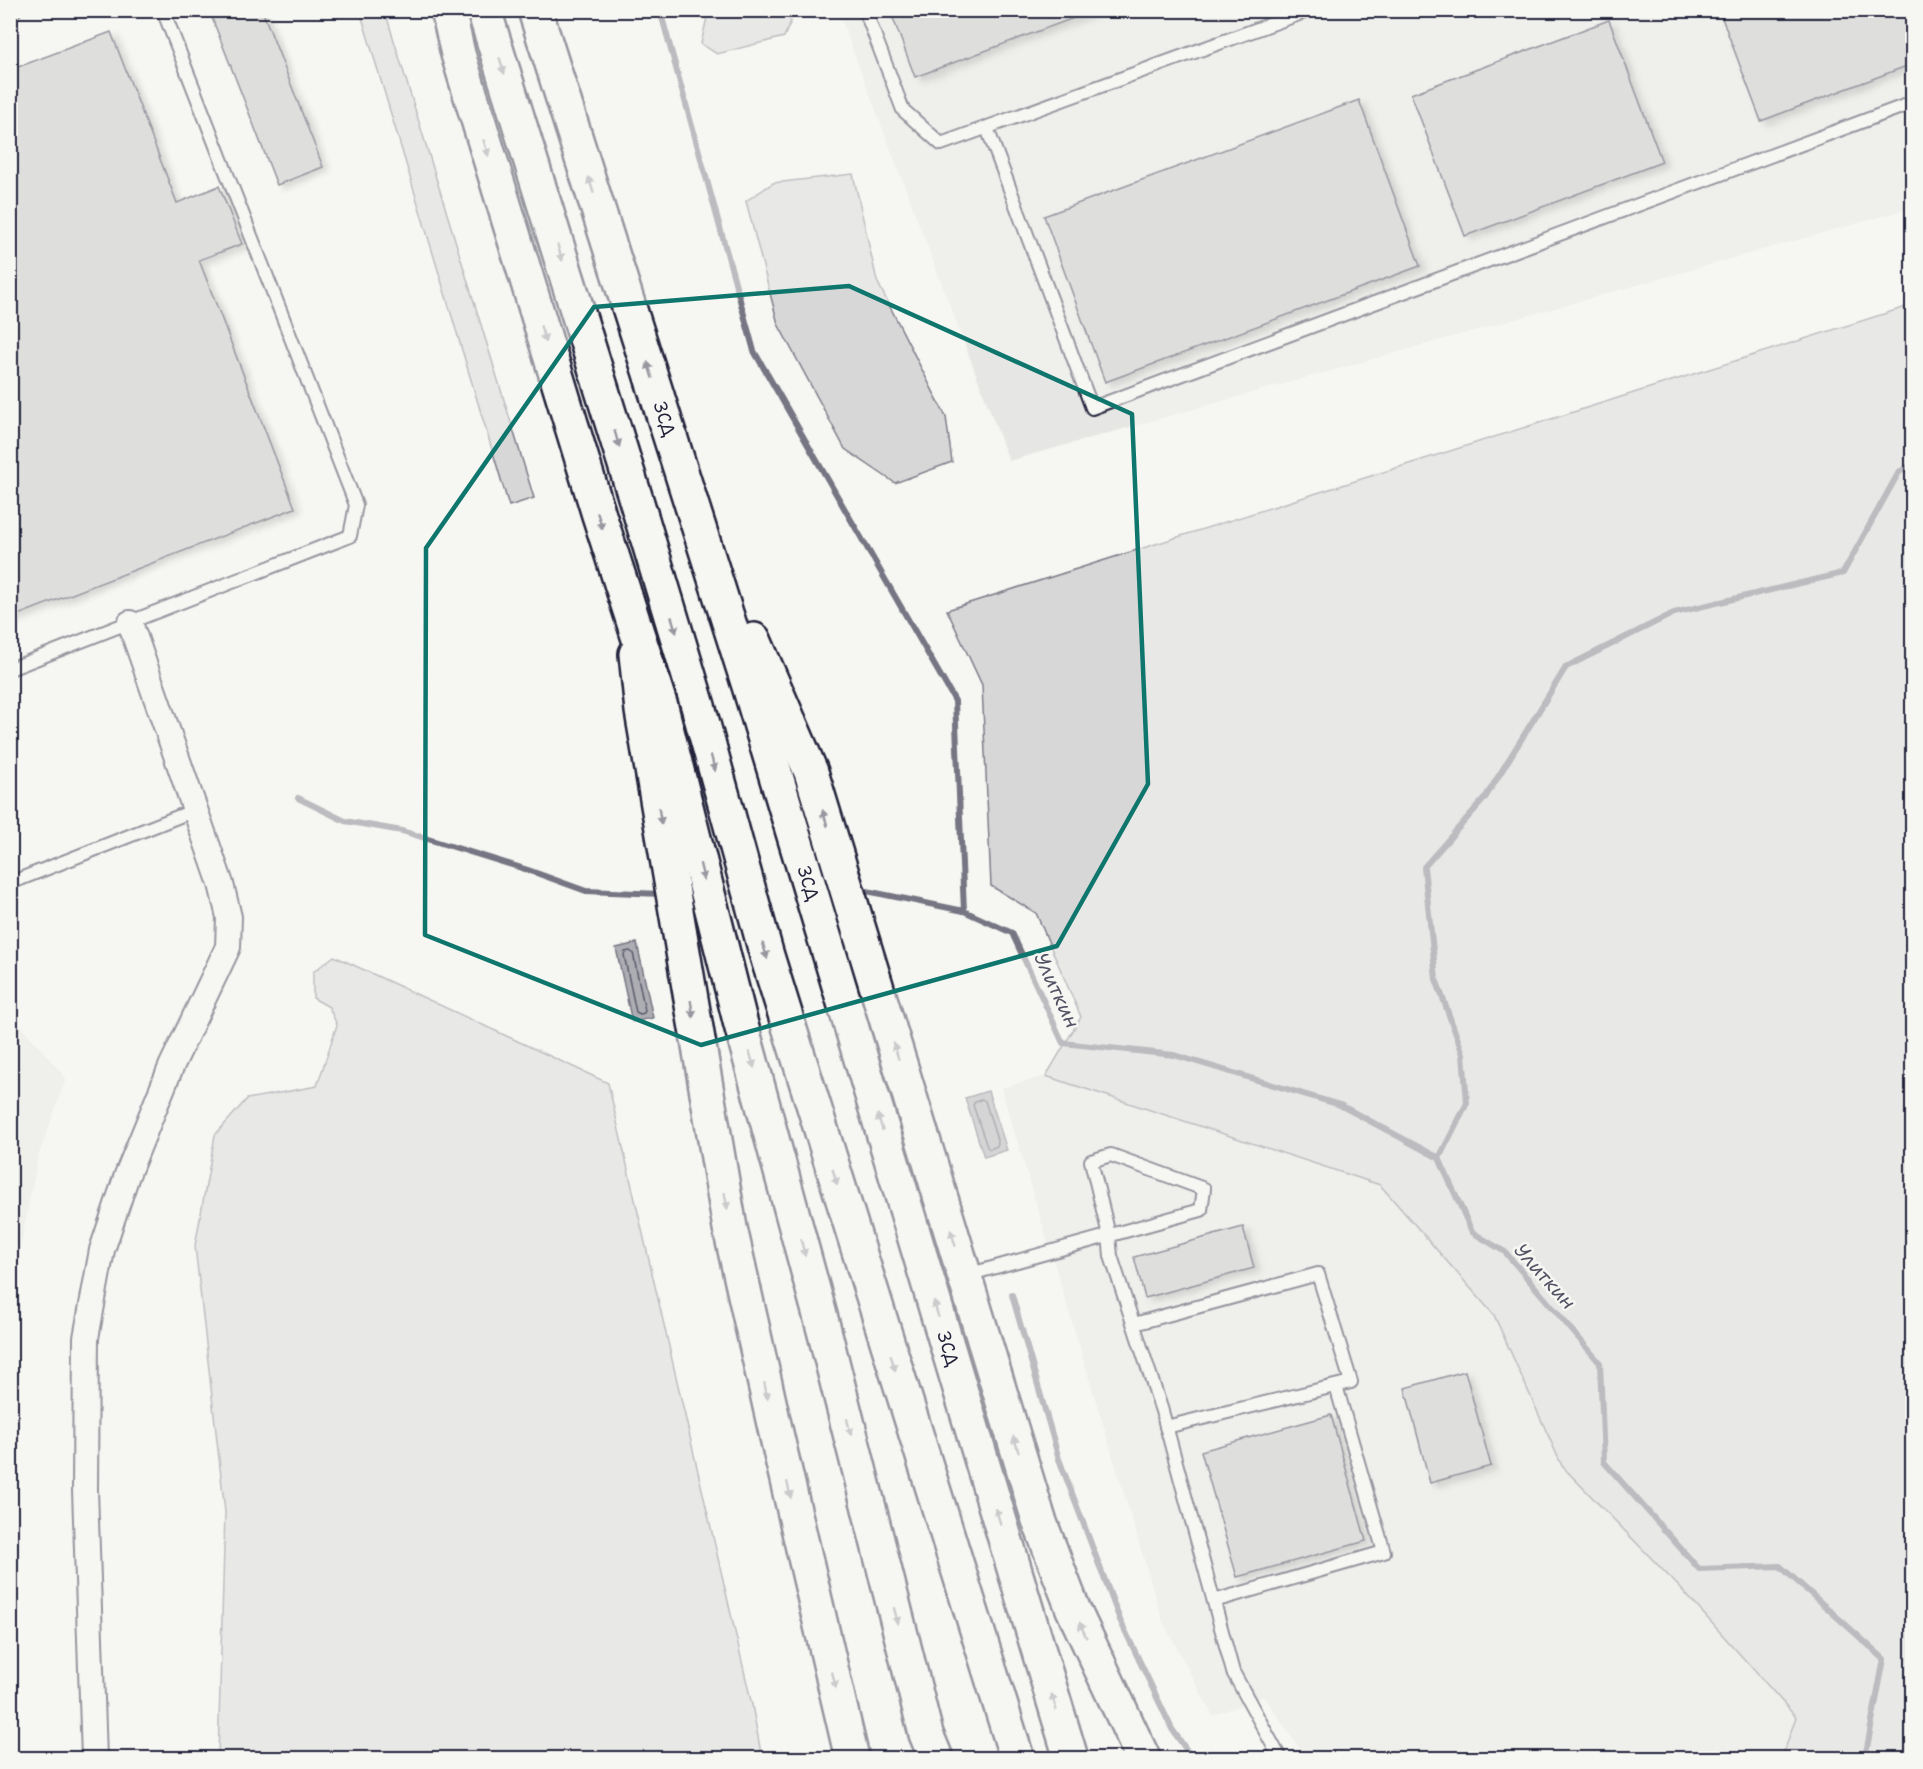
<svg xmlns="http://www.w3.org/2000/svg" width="1923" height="1769" font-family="'Shantell Sans',sans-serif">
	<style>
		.built { fill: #e6e6e4 }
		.green { fill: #d7d7d7; stroke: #7c7c89; stroke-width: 1.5 }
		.water { fill: #adadb3; stroke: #757583; stroke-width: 1.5 }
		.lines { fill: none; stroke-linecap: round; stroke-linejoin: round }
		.shore { stroke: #5a5a6b; stroke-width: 1.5 }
		.stream { stroke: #757583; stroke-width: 6 }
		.building { fill: #c2c2c4; stroke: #22223b; stroke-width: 1.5; filter: url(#shadow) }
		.lane-casing { stroke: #22223b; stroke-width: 16 }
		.street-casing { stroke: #22223b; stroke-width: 28 }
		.secondary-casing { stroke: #22223b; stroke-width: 38 }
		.highway-casing { stroke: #22223b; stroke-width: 38 }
		.lane { stroke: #f6f6f2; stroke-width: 12 }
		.street { stroke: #f6f6f2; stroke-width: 24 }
		.secondary { stroke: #f6f6f2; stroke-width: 33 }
		.highway { stroke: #f6f6f2; stroke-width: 33 }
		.oneway { fill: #9797a0 }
		.marked { fill: none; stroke: #0f766e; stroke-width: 4.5; stroke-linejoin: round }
		.labels { text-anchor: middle; stroke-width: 5; stroke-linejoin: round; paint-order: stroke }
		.street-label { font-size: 18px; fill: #22223b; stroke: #f6f6f2 }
		.water-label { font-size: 20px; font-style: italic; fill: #535365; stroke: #f6f6f2 }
	</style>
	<defs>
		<filter id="shadow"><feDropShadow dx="6" dy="4" stdDeviation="3" flood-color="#0004"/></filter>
	</defs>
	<rect width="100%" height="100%" fill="#f6f6f2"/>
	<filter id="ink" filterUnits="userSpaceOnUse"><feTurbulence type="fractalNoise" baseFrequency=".0167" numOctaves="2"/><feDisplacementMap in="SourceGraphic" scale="12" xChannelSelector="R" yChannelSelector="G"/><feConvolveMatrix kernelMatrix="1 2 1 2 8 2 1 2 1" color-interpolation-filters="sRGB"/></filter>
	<g filter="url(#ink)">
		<g class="built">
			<path d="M 838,11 L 1912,11 L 1912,208 L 1009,461 Z"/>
			<path d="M 14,1018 L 66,1078 L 38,1157 L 18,1258 L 11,1317 L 10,1022 Z"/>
			<path d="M 1046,1076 L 1379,1185 L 1494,1315 L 1562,1466 L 1684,1592 L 1796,1717 L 1782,1758 L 1306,1758 L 1264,1696 L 1213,1716 L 1163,1622 L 1001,1088 Z"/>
		</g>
		<g class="green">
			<path d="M 360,11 L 385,11 L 534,498 L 509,506 Z"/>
			<path d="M 786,11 L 791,21 L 784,37 L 717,54 L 701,44 L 707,17 L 752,11 Z"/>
			<path d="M 853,174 L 877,281 L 946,417 L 952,462 L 895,483 L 845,449 L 778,324 L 746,201 L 773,183 Z"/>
			<path d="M 1912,305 L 1912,1758 L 1782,1758 L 1796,1717 L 1684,1592 L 1562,1466 L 1494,1315 L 1380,1185 L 1046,1076 L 1081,1017 L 1036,913 L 991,886 L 982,685 L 947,610 Z"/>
			<path d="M 334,956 L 608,1083 L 752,1705 L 762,1758 L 218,1758 L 225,1512 L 195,1246 L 215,1135 L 247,1099 L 317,1086 L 337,1025 L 329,1007 L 313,998 L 313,972 Z"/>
		</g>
		<g class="water">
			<path d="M 637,943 L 653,1018 L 632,1022 L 616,948 Z"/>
			<path d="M 988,1091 L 1007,1150 L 984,1157 L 965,1098 Z"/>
		</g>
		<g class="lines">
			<g class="shore">
				<path d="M 630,951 L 633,953 L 645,1011 L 644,1013 L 640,1014 L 636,1012 L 624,955 L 625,952 Z"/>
				<path d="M 982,1099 L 985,1101 L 998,1143 L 997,1146 L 990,1149 L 987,1147 L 973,1105 L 975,1102 Z"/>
			</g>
			<g class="stream">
				<path d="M 660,10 L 754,351 L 955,701 L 964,911"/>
				<path d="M 298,798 L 345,821 L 402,831 L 528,870 L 586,891 L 662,894"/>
				<path d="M 857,889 L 964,911 L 1012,933 L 1063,1043 L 1174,1055 L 1340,1105 L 1439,1158 L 1472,1232 L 1505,1252 L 1600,1363 L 1604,1462 L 1699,1569 L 1780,1566 L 1884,1659 L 1865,1758"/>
				<path d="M 1439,1158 L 1467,1103 L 1463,1054 L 1436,979 L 1424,867 L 1485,798 L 1566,667 L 1674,613 L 1843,573 L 1899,472 L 1912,465"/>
				<path d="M 1012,1295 L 1059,1459 L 1120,1620 L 1172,1729 L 1192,1758"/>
			</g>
		</g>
		<g class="building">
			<path d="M 209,10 L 262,10 L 323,167 L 277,185 Z"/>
			<path d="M 890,10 L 1095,10 L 915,77 Z"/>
			<path d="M 1719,10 L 1912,10 L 1912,64 L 1761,121 Z"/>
			<path d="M 1609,20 L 1662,162 L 1465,236 L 1411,94 Z"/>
			<path d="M 111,32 L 177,203 L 219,186 L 242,244 L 199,260 L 295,508 L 10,618 L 10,70 Z"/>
			<path d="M 1359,100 L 1420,266 L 1105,382 L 1044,216 Z"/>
			<path d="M 1243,1227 L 1254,1268 L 1145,1298 L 1134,1257 Z"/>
			<path d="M 1465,1371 L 1491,1466 L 1430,1483 L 1405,1388 Z"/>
			<path d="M 1331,1415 L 1366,1541 L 1237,1577 L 1201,1451 Z"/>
		</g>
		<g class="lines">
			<defs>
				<g id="lane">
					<path d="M 865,10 L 903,110 L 941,144 L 1310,10"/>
					<path d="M 10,12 L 15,10"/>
					<path d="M 987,128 L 1092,408 L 1912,103"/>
					<path d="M 10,669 L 350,536 L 356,505 L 163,10"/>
					<path d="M 10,883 L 195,810"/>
					<path d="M 967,1275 L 1201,1210 L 1204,1189 L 1111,1155 L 1091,1161 L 1109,1235 L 1111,1256 L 1162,1411 L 1233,1672 L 1280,1758"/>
					<path d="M 1134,1324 L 1318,1274 L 1351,1382 L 1166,1427"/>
					<path d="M 1214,1601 L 1384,1552 L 1336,1386"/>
				</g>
				<path id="street" d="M 94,1758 L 85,1490 L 86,1338 L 102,1250 L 127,1175 L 171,1067 L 228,947 L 229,917 L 221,884 L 130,623"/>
				<path id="secondary" d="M 636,654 L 642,711 L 730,1228 L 776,1433 L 852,1758"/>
				<g id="highway">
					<path d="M 448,10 L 458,54 L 599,515 L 661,707 L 740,1021 L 824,1330 L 926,1734 L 936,1758"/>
					<path d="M 484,10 L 637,503 L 698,706 L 767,956 L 1017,1758"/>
					<path id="s1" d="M 535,10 L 749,686 L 1071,1758"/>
					<path d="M 754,640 L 811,772 L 1039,1520 L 1073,1609 L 1143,1758"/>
				</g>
			</defs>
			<use href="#lane" class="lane-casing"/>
			<use href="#street" class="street-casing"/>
			<use href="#secondary" class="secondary-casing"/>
			<use href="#highway" class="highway-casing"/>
			<use href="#lane" class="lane"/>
			<use href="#street" class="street"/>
			<use href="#secondary" class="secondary"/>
			<use href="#highway" class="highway"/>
		</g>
		<defs><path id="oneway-solid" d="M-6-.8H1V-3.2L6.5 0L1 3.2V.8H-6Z" transform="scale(1.5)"/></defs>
		<g class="oneway">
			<use href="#oneway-solid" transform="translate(502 66) rotate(73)"/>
			<use href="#oneway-solid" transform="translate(486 148) rotate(73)"/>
			<use href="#oneway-solid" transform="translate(591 185) rotate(-108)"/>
			<use href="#oneway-solid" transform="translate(560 253) rotate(73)"/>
			<use href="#oneway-solid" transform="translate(543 334) rotate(73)"/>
			<use href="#oneway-solid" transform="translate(650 370) rotate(-107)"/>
			<use href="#oneway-solid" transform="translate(617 439) rotate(73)"/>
			<use href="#oneway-solid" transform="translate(600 521) rotate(72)"/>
			<use href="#oneway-solid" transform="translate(674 625) rotate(73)"/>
			<use href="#oneway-solid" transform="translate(713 763) rotate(75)"/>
			<use href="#oneway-solid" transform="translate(660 816) rotate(81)"/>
			<use href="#oneway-solid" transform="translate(825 818) rotate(-107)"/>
			<use href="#oneway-solid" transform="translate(702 872) rotate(76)"/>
			<use href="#oneway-solid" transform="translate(765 951) rotate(74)"/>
			<use href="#oneway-solid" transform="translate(692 1009) rotate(81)"/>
			<use href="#oneway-solid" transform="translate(896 1051) rotate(-107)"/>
			<use href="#oneway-solid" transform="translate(752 1060) rotate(74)"/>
			<use href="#oneway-solid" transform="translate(880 1122) rotate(-107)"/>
			<use href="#oneway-solid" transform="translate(835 1177) rotate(73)"/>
			<use href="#oneway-solid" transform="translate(726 1201) rotate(80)"/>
			<use href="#oneway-solid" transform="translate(953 1238) rotate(-107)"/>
			<use href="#oneway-solid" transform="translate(803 1248) rotate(75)"/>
			<use href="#oneway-solid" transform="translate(936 1309) rotate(-107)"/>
			<use href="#oneway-solid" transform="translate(893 1363) rotate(73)"/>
			<use href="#oneway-solid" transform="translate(766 1391) rotate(78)"/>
			<use href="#oneway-solid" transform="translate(849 1427) rotate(76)"/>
			<use href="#oneway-solid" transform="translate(1016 1444) rotate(-107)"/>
			<use href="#oneway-solid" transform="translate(789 1490) rotate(77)"/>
			<use href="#oneway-solid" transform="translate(998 1516) rotate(-107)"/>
			<use href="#oneway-solid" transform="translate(896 1616) rotate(76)"/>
			<use href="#oneway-solid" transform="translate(1083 1630) rotate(-114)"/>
			<use href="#oneway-solid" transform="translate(834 1680) rotate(77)"/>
			<use href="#oneway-solid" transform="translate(1054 1702) rotate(-107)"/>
		</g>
	</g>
	<path d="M0 0H1923V1769H0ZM 849,286 L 1132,414 L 1148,784 L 1057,946 L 701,1045 L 425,935 L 426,548 L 594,307 Z" fill="#f6f6f2" fill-opacity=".55" fill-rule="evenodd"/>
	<path class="marked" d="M 849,286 L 1132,414 L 1148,784 L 1057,946 L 701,1045 L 425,935 L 426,548 L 594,307 Z"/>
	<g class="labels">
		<g class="street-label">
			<text dy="6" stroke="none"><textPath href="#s1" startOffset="429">ЗСД</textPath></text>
			<text dy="6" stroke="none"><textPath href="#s1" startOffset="915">ЗСД</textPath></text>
			<text dy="6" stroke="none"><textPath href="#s1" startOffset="1401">ЗСД</textPath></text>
		</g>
		<g class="water-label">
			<text transform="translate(1057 990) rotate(65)" y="7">Улиткин</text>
			<text transform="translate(1545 1276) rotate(48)" y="7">Улиткин</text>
		</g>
	</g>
	<rect width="1923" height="1769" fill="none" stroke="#f6f6f2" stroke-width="36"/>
	<rect x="18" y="18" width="1887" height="1733" fill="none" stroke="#22223b" stroke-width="2" filter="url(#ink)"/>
</svg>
